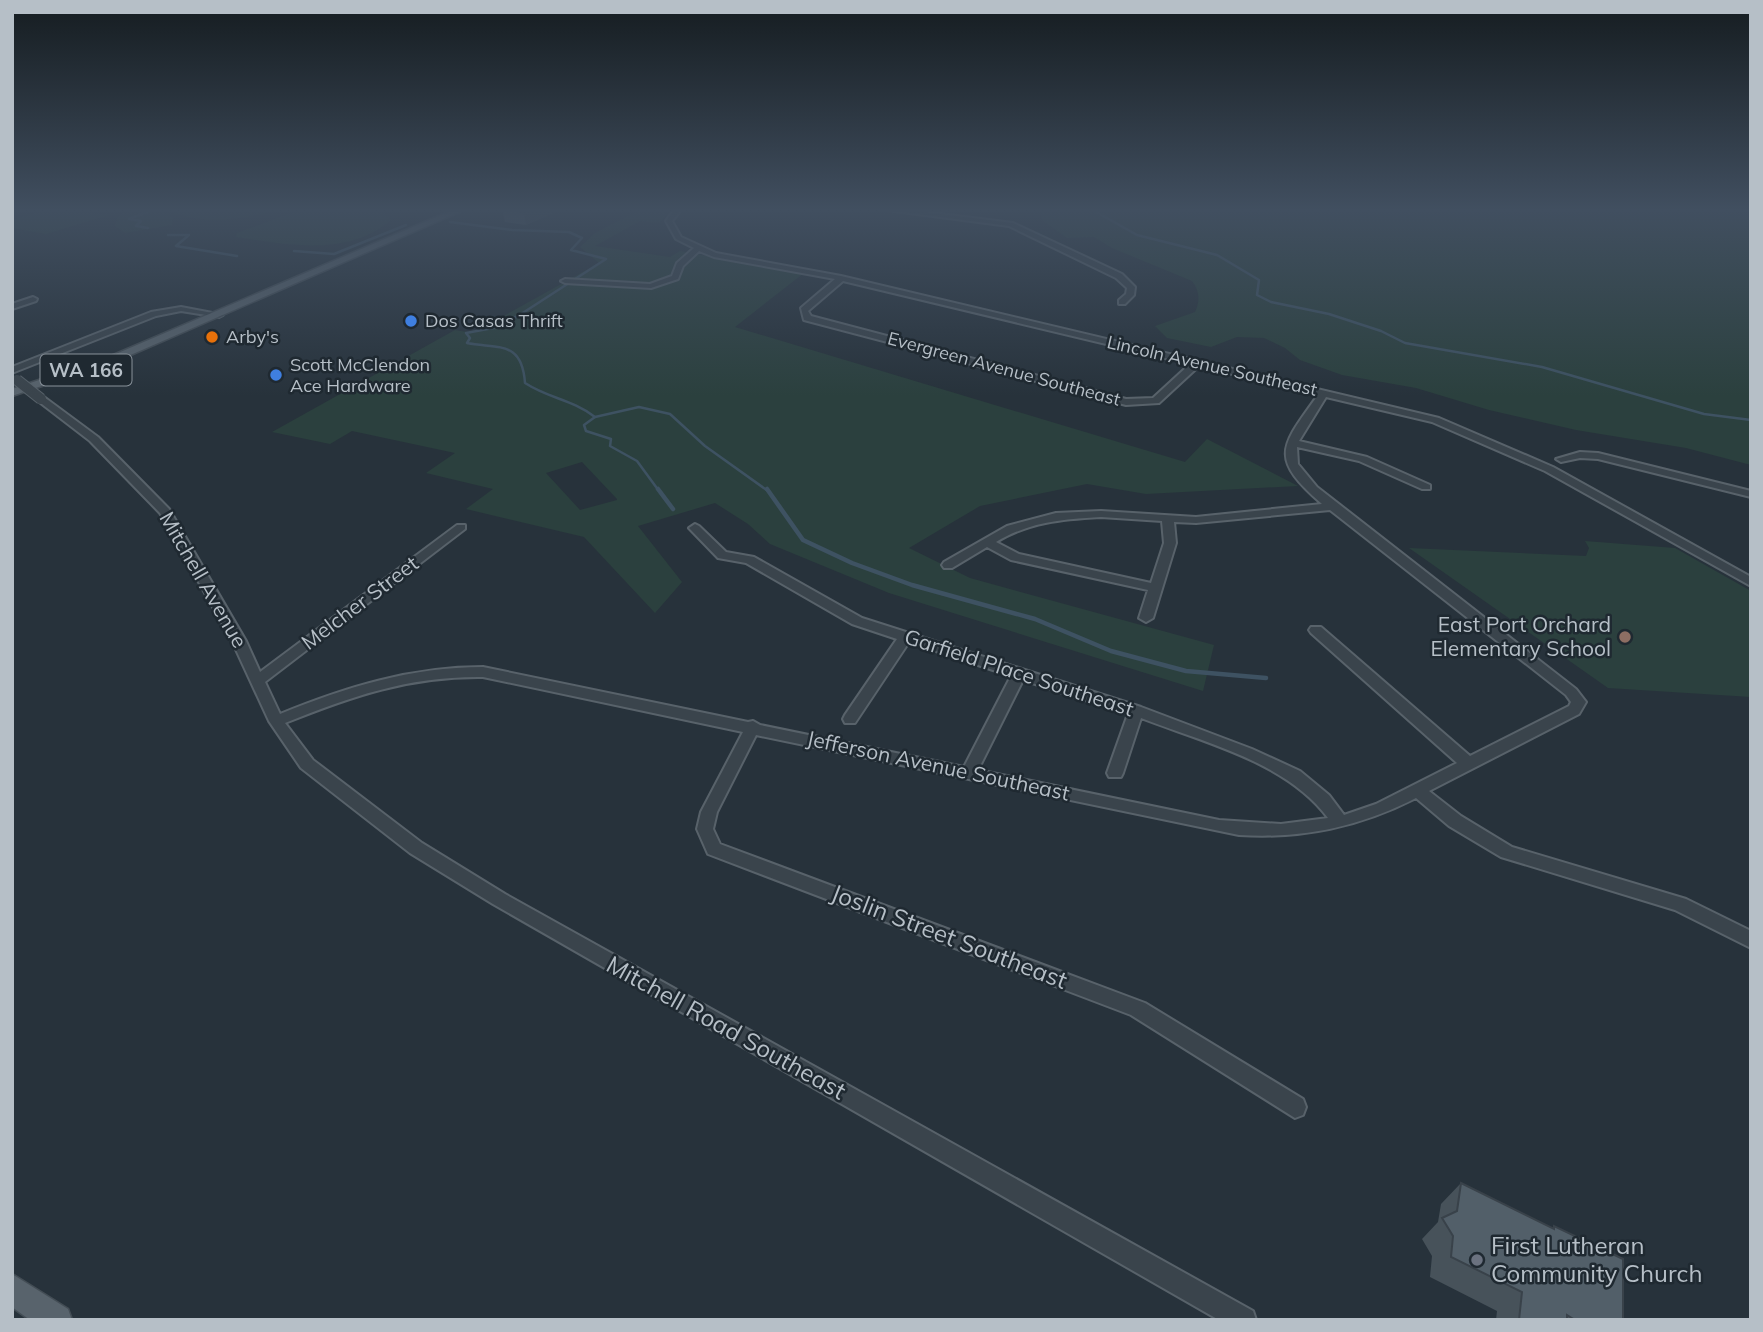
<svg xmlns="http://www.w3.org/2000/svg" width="1763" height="1332" font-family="Mulish,sans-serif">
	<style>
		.green { fill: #2b403e; fill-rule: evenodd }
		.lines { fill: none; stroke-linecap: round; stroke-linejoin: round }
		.stream-far1 { stroke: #3e5262; stroke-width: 2.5 }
		.stream { stroke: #3e5262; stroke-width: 4.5 }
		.minor-casing { stroke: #58626a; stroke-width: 4 }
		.major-casing { stroke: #434d55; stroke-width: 3 }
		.minor { fill: #3a444c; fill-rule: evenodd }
		.major { fill: #58636c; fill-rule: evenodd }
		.minor-bridge-casing { stroke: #58626a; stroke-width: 12; stroke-linecap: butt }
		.minor-bridge { stroke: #3a444c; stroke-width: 10 }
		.wall { fill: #47525a }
		.shaded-wall { fill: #39424a }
		.building { fill: #525f69; stroke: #39424a; stroke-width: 2 }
		.shop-dot { fill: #3f7fe0; stroke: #1f2931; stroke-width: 2.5 }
		.food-dot { fill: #e8710a; stroke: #1f2931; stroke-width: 2.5 }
		.education-dot { fill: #8d6e63; stroke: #1f2931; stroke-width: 2.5 }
		.worship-dot { fill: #6b7280; stroke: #1f2931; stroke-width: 2.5 }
		.labels { text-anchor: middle; stroke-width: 5; stroke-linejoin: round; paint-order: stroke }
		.far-poi-label { font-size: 18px; fill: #b6bfc7; stroke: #1f2931; text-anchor: start }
		.far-street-label { font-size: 18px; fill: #b6bfc7; stroke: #1f2931 }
		.shield { fill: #1f2931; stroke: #89929a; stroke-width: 2 }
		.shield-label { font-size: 19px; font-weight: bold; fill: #b6bfc7 }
		.street-label { font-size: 21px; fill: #b6bfc7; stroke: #1f2931 }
		.poi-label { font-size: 21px; fill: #b6bfc7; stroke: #1f2931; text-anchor: end }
		.near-street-label { font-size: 24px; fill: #b6bfc7; stroke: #1f2931 }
		.near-poi-label { font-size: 24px; fill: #b6bfc7; stroke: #1f2931; text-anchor: start }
	</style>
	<rect width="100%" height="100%" fill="#27323b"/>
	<g class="green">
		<path d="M 50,209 L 109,215 L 46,234 L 12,228 L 12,220 Z"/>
		<path d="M 128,209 L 180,209 L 167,214 L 173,218 L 172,225 L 125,233 L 115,226 L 117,218 Z"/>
		<path d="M 187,209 L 279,209 C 246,219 207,225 174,213 Z"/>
		<path d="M 313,209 C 331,209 382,204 391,220 C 348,257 287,245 236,237 L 237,233 L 288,214 Z"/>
		<path d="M 641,209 L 670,209 L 659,223 L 640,221 L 595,246 L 670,257 L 680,251 L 804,273 L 735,327 L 1185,462 L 1207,439 L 1298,486 L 1146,494 L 1087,484 L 980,506 L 909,548 L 970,578 L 1214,645 L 1203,691 L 889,593 L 770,544 L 748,524 L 715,503 L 638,526 L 682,582 L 655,613 L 584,537 L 466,509 L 493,489 L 426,473 L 455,453 L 352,431 L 330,444 L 272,432 L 455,330 L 473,333 L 599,263 L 580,247 L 595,233 ZM 582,462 L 617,499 L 617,500 L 580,510 L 546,473 Z"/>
		<path d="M 1040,209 L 1751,209 L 1751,465 L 1686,448 L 1576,430 L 1489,410 L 1416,388 L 1342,375 L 1300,360 L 1285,348 L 1264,338 L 1237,337 L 1211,347 L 1167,338 L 1155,326 L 1195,312 C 1200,301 1200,291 1192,281 L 1112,248 L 1094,237 L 1067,238 L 1042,220 Z"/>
		<path d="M 1585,541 L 1675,548 L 1751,591 L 1751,697 L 1608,688 L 1409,548 L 1586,556 L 1589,548 Z"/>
	</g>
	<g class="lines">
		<g class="stream-far1">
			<path d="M 1091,209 L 1137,235 L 1217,255 L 1259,280 L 1257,295 L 1271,302 L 1329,314 L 1381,331 L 1405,343 L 1542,367 L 1704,414 L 1751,420"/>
			<path d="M 450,222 L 512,230 L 569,232 L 582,238 L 571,250 L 606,259 L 518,316 L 493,328 L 466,333 L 470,338 L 467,343 C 498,349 522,340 525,383 C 550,399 571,399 595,417"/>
			<path d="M 148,228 L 136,226 L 141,221 L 129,219 L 155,209"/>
			<path d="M 168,235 L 189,235 L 176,246 L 237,256"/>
			<path d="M 294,251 L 334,254 L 406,225"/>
			<path d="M 659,491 L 637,461 L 610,446 L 611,439 L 586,431 L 584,425 L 595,417 L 639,407 L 670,414 L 705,446 L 768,491"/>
		</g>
		<g class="stream">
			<path d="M 658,489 L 673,509"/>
			<path d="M 767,489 L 803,540 L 852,563 L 912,585 L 1035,619 L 1111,651 L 1186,671 L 1266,678"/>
		</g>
		<defs>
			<g id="minor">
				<path d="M 675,209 L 682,209 L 672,221 L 681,237 L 716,253 L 841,276 L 1439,418 L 1553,467 L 1751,577 L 1751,586 L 1545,471 L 1432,422 L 1326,397 L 1299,441 L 1367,457 L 1430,485 L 1430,489 L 1422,489 L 1359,461 L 1297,447 L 1298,464 L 1317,487 L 1576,689 L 1586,702 L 1579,714 L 1429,791 L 1461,816 L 1512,847 L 1686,899 L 1751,931 L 1751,948 L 1675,910 L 1501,857 L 1449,826 L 1416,798 C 1359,827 1303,839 1239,835 L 756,735 L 717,812 L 713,829 L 720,844 L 1145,1003 L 1303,1099 L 1306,1107 L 1303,1115 L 1295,1118 L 1131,1015 L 708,854 L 697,829 L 701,812 L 743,732 L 483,677 C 410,676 352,696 285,723 L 313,760 L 422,843 L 505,894 L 1253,1311 L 1256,1320 L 1219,1320 L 493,904 L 410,853 L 301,768 L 269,721 L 232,641 L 160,513 L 90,441 L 38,401 L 38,397 L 44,397 L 98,437 L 169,509 L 246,641 L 260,672 L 457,525 L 465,525 L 465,529 L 265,682 L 280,714 C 346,687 411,667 483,667 L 748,722 L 753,721 L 760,725 L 964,767 L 1011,676 L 909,642 L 855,723 L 845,723 L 843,719 L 845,715 L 897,639 L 852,624 L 746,563 L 718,558 L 689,528 L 695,524 L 699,526 L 726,552 L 754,557 L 862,618 L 1141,707 L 1252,749 L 1300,771 L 1329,795 L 1344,815 L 1376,804 L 1457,763 L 1311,633 L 1309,630 L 1311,627 L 1321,627 L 1470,756 L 1569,706 L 1571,702 L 1566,695 L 1330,510 L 1196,523 L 1174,522 L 1176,543 L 1153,618 L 1146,622 L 1139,618 L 1148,590 L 1011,560 L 987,547 L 952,568 L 944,568 L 942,565 L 944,562 L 1007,526 L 1056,513 L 1101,511 L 1196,517 L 1322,504 C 1268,457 1281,447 1318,395 L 1199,366 L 1159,403 L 1126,405 L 804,320 L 801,308 L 835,279 L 714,257 L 699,251 L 683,266 L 678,279 L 651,288 L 565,283 L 561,281 L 565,279 L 650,284 L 672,276 L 677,263 L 694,248 L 676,239 L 666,221 ZM 843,281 L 1190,364 L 1153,398 L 1126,399 L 811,316 L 808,311 ZM 1101,517 L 1162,521 L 1164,543 L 1151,583 L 1019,554 L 996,542 C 1029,522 1063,519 1101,517 ZM 1023,680 L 1128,714 L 1107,773 L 1109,777 L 1121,777 L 1123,773 L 1141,718 C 1203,742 1287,762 1328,818 L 1281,824 L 1219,820 L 978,770 Z"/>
				<path d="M 879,209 L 900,209 L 1013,223 L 1122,274 L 1135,287 L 1134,295 L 1125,304 L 1119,304 L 1119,300 L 1126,294 L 1127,288 L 1116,278 L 1009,226 Z"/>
				<path d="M 33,297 L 37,299 L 36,301 L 12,309 L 12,304 Z"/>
				<path d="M 181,307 L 223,315 L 219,317 L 181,311 L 156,316 L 12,373 L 12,367 L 151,312 Z"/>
				<path d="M 1580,452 L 1598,453 L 1751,491 L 1751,497 L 1598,459 L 1580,458 L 1561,462 L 1556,459 Z"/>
			</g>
			<g id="major">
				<path d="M 455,209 L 466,209 L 119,360 L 12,396 L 12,389 L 111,356 Z"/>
				<path d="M 12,1274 L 68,1309 L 72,1320 L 30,1320 L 12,1307 Z"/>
			</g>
		</defs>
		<use href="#minor" class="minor-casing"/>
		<use href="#major" class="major-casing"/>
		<use href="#minor" class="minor"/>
		<use href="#major" class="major"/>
		<defs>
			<path id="minor-bridge" d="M 17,380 L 41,399"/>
		</defs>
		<use href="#minor-bridge" class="minor-bridge-casing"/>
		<use href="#minor-bridge" class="minor-bridge"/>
	</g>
	<g class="wall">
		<path d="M 502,209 L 562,209 L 526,225 L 505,222 Z"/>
		<path d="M 1461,1183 L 1552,1228 L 1554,1226 L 1623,1320 L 1496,1320 L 1497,1311 L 1430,1277 L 1432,1256 L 1422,1239 L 1438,1222 L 1441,1204 Z"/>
	</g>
	<path class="shaded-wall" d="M 533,209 L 562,209 L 526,225 L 524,212 Z"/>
	<g class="building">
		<path d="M 502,209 L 533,209 L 524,212 Z"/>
		<path d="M 1461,1183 L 1554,1229 L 1554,1226 L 1623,1259 L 1623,1320 L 1575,1320 L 1567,1315 L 1567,1320 L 1519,1320 L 1522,1292 L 1451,1257 L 1453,1236 L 1442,1218 L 1457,1211 Z"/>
	</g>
	<linearGradient id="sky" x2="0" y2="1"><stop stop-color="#151c20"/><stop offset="0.53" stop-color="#414f60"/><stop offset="1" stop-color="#414f60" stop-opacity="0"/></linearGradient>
	<rect width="1763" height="396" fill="url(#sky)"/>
	<g class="shop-dot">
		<circle cx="411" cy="321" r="7"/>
		<circle cx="276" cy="375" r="7"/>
	</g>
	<circle class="food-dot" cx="212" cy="337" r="7"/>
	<circle class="education-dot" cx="1625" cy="637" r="7"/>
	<circle class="worship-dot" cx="1477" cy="1260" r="7"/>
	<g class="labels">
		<g class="far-poi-label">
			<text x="425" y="327">Dos Casas Thrift</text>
			<text x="226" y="343">Arby's</text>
			<text x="290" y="371">Scott McClendon<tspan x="290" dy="21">Ace Hardware</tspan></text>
		</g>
		<g class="far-street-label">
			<text transform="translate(1212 366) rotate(13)" y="6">Lincoln Avenue Southeast</text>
			<text transform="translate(1004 369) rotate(15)" y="6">Evergreen Avenue Southeast</text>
		</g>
		<rect class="shield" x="40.5" y="354.5" width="91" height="31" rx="5"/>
		<g class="shield-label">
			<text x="86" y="377">WA 166</text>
		</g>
		<g class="street-label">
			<text transform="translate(203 580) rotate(60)" y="7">Mitchell Avenue</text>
			<text transform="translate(360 603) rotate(-37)" y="7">Melcher Street</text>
			<text transform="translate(1019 673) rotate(18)" y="7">Garfield Place Southeast</text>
			<text transform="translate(938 766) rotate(12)" y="7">Jefferson Avenue Southeast</text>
		</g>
		<g class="poi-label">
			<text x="1611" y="632">East Port Orchard<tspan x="1611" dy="24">Elementary School</tspan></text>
		</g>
		<g class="near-street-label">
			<text transform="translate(949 937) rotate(21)" y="8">Joslin Street Southeast</text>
			<text transform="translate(726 1028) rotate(29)" y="8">Mitchell Road Southeast</text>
		</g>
		<g class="near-poi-label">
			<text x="1491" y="1254">First Lutheran<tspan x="1491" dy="28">Community Church</tspan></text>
		</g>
	</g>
	<rect width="1763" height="1332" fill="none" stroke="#b6bfc7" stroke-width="28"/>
</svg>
